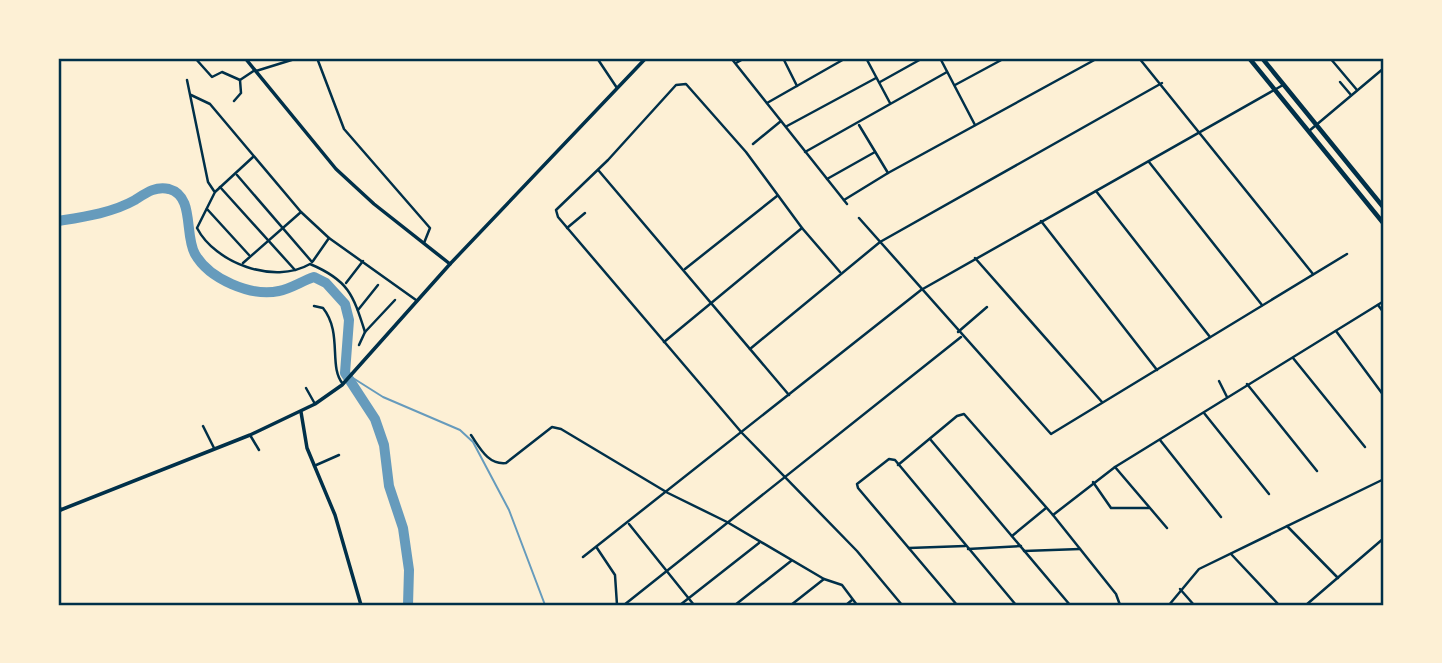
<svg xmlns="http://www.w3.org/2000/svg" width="1442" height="663" font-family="Figtree,sans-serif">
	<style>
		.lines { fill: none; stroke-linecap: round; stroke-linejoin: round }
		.stream { stroke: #669bbc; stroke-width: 2 }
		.river { stroke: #669bbc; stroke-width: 10 }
		.minor { stroke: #003049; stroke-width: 2.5 }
		.tertiary { stroke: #003049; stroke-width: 3.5 }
		.secondary { stroke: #003049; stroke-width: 3.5 }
		.trunk { stroke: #003049; stroke-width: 4.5 }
		.neatline { fill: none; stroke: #003049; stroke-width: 2.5 }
	</style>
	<rect width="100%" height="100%" fill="#fdf0d5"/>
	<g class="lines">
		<path class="stream" d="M 345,373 L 383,397 L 460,430 L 473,442 L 509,510 L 545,605"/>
		<path class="river" d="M 58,221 C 83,217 112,213 135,200 C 146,193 155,186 169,189 C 195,196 184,235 195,254 C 209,279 251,297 279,291 C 290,289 302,281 314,277 L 326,283 L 345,304 L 349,320 L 345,373 L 375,419 L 384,445 L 389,486 L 403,528 L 409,570 L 408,605"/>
		<g class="minor">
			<path d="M 195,58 L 212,77 L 222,72 L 240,80"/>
			<path d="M 317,58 L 344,129 L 430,228 L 424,243"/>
			<path d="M 597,58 L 617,88"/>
			<path d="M 731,58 L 847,204"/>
			<path d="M 783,58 L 797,86"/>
			<path d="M 866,58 L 890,103"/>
			<path d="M 940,58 L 975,125"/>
			<path d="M 1139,58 L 1313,274"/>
			<path d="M 1330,58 L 1357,90"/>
			<path d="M 1383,58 L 1384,62"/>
			<path d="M 736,63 L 745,58"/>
			<path d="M 256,71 L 298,58"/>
			<path d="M 187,80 L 208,182 L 214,191"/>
			<path d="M 880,82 L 923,58"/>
			<path d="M 1340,82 L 1351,95"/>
			<path d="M 955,85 L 1005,58"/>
			<path d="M 191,95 L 210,104 L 301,212 L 329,238 L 416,300"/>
			<path d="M 234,101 L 241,93 L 240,80 L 255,70"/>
			<path d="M 767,103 L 846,58"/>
			<path d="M 859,125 L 888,173"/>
			<path d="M 787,126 L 876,78"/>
			<path d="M 1309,131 L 1384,68"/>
			<path d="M 753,144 L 781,121"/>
			<path d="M 805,152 L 947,72"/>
			<path d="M 253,157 L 215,192 L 197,228 C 215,263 274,285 310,264 C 348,280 353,294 365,332"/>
			<path d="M 1149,162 L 1262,305"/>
			<path d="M 599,171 L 789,395"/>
			<path d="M 237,175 L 312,262"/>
			<path d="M 827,179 L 875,152"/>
			<path d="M 220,187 L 295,270"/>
			<path d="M 1096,191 L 1210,337"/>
			<path d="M 844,200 L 888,173 L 1098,58"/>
			<path d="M 207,209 L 249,255"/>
			<path d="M 859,218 L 1051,434 L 1347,254"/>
			<path d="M 1041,221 L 1157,370"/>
			<path d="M 567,228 L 585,213"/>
			<path d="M 975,258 L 1102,402"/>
			<path d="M 313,261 L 329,238"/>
			<path d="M 243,263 L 301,212"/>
			<path d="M 685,269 L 777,196"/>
			<path d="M 840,272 L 802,228 L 746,152 L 686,84 L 676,85 L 608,160 L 556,210 L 558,217 L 742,433 L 857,551 L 902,605"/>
			<path d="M 346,283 L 363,261"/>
			<path d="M 1378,305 L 1384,313"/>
			<path d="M 314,306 L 323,308 C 343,333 328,367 343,384"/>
			<path d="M 358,310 L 378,285"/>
			<path d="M 1336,331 L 1384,396"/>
			<path d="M 958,332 L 987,307"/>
			<path d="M 664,342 L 802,228"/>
			<path d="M 359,345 L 365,332 L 395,300"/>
			<path d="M 750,349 L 880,242 L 1162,83"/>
			<path d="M 1293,358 L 1365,447"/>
			<path d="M 1219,381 L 1227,397"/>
			<path d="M 1247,384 L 1317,471"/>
			<path d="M 306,388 L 315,404"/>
			<path d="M 1204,413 L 1269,494"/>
			<path d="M 203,426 L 214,448"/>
			<path d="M 250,435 L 259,450"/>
			<path d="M 471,435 C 480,448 488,465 506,463 L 552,427 L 561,429 L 668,493 L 727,522 L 824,579 L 842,585 L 857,605"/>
			<path d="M 930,439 L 1070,605"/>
			<path d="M 1160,440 L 1221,517"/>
			<path d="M 898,465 L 957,416 L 964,414 L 1053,515 L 1116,594 L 1120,605"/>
			<path d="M 314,466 L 339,455"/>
			<path d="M 1115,467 L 1167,528"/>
			<path d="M 1093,482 L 1111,508 L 1149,508"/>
			<path d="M 58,502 L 61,510"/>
			<path d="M 1053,515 L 1115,467 L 1384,301"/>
			<path d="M 629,524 L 694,605"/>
			<path d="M 1287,526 L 1338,578"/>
			<path d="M 1012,536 L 1046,508"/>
			<path d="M 597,548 L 615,575 L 617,605"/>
			<path d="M 909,548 L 965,546"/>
			<path d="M 968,549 L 1021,546"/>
			<path d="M 1024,551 L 1080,549"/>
			<path d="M 1231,554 L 1279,605"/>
			<path d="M 583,557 L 921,290 L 1283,85"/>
			<path d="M 1180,589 L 1194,605"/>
			<path d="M 624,605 L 961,337"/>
			<path d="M 680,605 L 759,543"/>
			<path d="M 735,605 L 791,561"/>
			<path d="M 791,605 L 824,579"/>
			<path d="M 846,605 L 852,600"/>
			<path d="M 957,605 L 858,488 L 857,484 L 889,459 L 895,460 L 1016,605"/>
			<path d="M 1169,605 L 1199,569 L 1384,479"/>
			<path d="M 1306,605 L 1384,538"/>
		</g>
		<path class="tertiary" d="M 450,264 L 646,58"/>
		<g class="secondary">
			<path d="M 301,412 L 307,448 L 335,515 L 361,605"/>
			<path d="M 58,511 L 250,435 L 315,404 L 342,385 L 450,264 L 374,204 L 336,169 L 245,58"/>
		</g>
		<g class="trunk">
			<path d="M 1249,58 L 1384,224"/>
			<path d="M 1262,58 L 1384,208"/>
		</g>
	</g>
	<rect width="1442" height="663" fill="none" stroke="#fdf0d5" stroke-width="119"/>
	<rect x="60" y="60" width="1322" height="544" class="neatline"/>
</svg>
